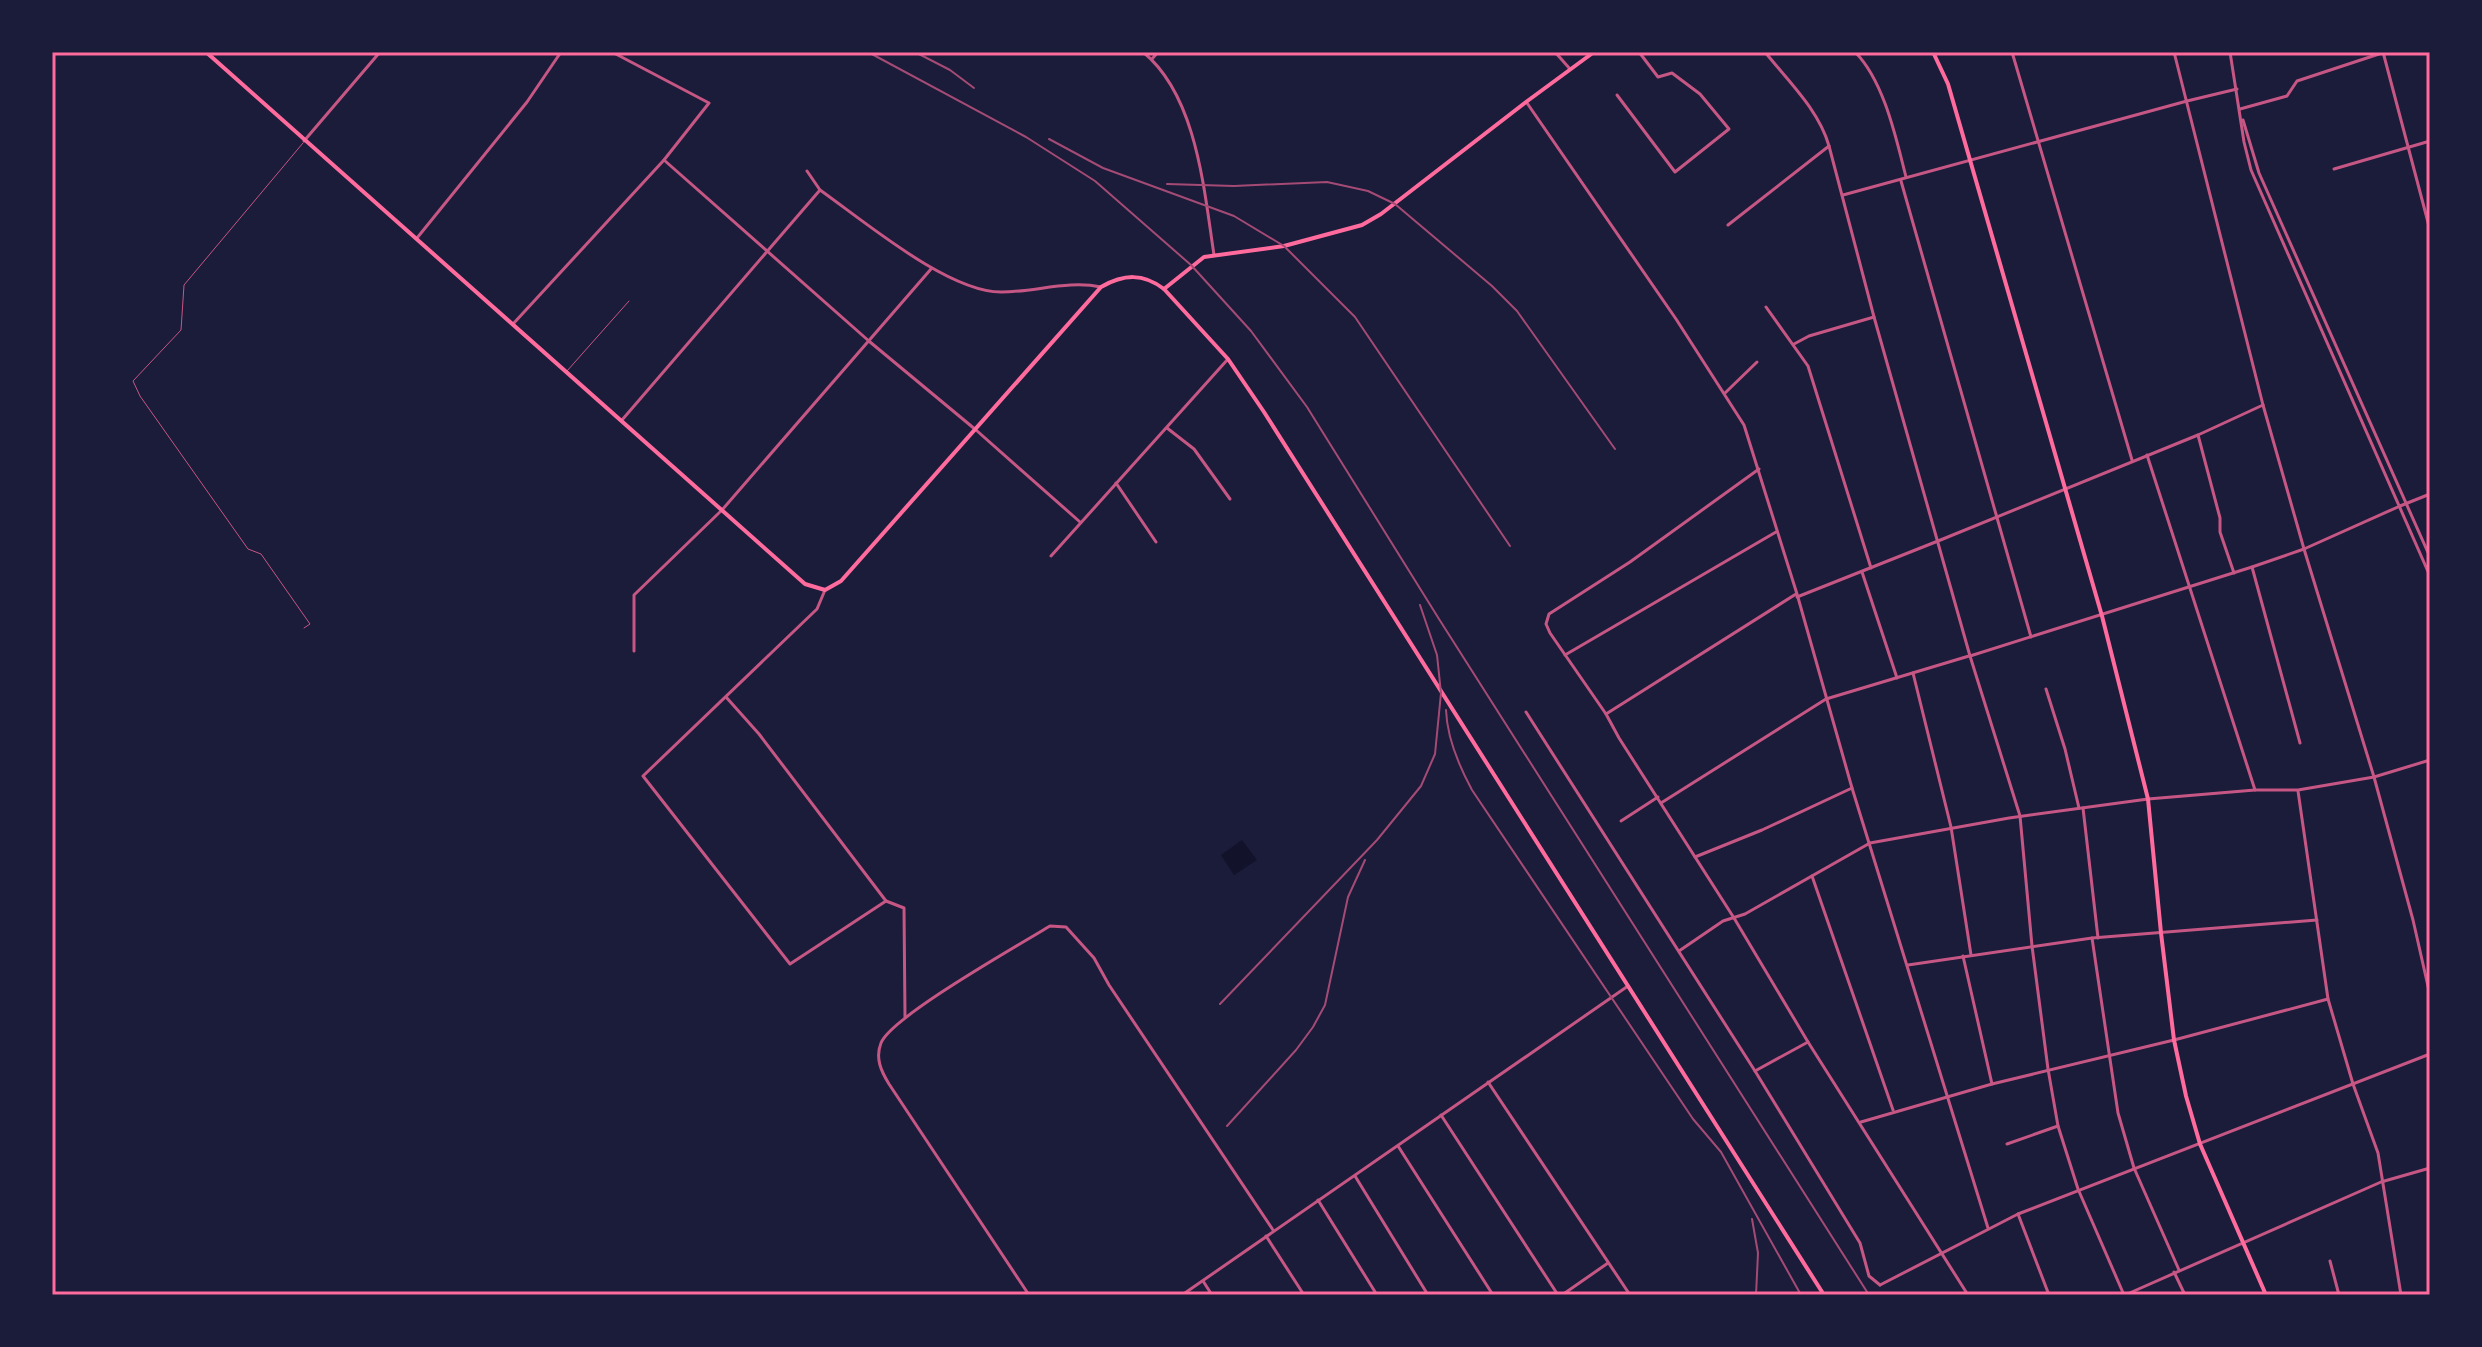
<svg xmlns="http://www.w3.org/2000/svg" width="2482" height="1347" font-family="'Source Sans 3',sans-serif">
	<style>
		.water { fill: #12122b }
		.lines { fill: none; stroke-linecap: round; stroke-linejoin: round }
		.service { stroke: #c65784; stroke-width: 1 }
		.minor { stroke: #c65784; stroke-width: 3 }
		.tertiary { stroke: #c65784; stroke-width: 3 }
		.secondary { stroke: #ff6b9d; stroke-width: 4 }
		.rail { stroke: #a44b75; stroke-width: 2 }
		.neatline { fill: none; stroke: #ff6b9d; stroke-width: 3 }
	</style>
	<rect width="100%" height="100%" fill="#1b1b3a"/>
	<path class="water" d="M 1242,840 L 1257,860 L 1234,875 L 1221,855 Z"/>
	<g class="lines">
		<g class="service">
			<path d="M 303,143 L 184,285 L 181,330 L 133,381 L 140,396 L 248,549 L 261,554 L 310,624 L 304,628"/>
			<path d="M 567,371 L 629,301"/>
		</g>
		<g class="minor">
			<path d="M 1855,52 C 1884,81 1896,138 1906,177"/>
			<path d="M 2012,52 L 2132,460"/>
			<path d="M 2383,52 L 2429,226 L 2430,279"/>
			<path d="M 1617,95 L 1675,172 L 1729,129 L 1700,94 L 1672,73 L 1658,77 L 1639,52"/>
			<path d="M 1527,103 L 1676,319 L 1744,425 L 1797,594 L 1852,788 L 1988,1228"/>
			<path d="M 2240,109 L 2287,96 L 2297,81 L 2385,52"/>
			<path d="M 304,141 L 380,52"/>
			<path d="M 664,160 L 870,342 L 976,430 L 1080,522"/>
			<path d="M 2334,169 L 2430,141"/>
			<path d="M 807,171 L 820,190 C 864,221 949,293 1002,292 C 1035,292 1068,280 1101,287"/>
			<path d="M 1901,181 L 2031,637"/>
			<path d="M 1728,225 L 1829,146"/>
			<path d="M 417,238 L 527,102 L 561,52"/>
			<path d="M 1766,307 L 1808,366 L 1871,568"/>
			<path d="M 513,324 L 664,160 L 709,103 L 612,52"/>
			<path d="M 1794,344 L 1809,336 L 1874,317"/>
			<path d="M 1725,393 L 1757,362"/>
			<path d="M 622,420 L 820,190"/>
			<path d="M 1167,428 L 1194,449 L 1230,499"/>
			<path d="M 2198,435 L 2220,518 L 2220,532 L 2234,573"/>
			<path d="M 2147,455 L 2255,790"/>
			<path d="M 1759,469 L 1630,562 L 1549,614 L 1546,624 L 1550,633 L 1606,714 L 1619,738 L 1734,918 L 1808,1042 L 1968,1295"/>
			<path d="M 1116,483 L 1156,542"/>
			<path d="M 2400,506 L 2430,494"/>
			<path d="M 1051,556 L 1228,359"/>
			<path d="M 2252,567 L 2300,743"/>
			<path d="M 1862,572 L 1897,678"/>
			<path d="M 825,590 L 817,609 L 643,776 L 790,964 L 886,901"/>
			<path d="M 1797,597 L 1938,541"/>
			<path d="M 634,651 L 634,595 L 722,510 L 931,269"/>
			<path d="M 1565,655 L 1776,532"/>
			<path d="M 1913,673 L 1951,827 L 1971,955"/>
			<path d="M 2046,689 L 2065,749 L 2079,808"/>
			<path d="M 726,697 L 759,734 L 886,901"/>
			<path d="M 1526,712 L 1755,1071 L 1860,1243 L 1869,1276 L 1880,1285"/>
			<path d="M 1606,714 L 1796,594"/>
			<path d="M 2298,791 L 2328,999 L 2353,1084 L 2378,1153 L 2401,1295"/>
			<path d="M 1661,803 L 1826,699 L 1969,656"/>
			<path d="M 2083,808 L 2098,938"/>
			<path d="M 1621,821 L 1658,797"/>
			<path d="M 1695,857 L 1762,830 L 1852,788"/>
			<path d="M 1812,876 L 1893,1110"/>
			<path d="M 886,901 L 904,908 L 905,1017"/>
			<path d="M 2092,938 L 2118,1113 L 2134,1168 L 2179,1270"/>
			<path d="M 1679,951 L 1723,921 L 1745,914 L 1870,843 L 2009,818 L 2148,799 L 2255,790 L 2298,790 L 2374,777 L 2430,760"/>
			<path d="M 1963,956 L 1992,1084"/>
			<path d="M 1908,965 L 2092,938 L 2317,920"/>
			<path d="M 1755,1071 L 1808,1042"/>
			<path d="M 1488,1082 L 1630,1295"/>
			<path d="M 1441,1115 L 1558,1295"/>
			<path d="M 1861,1122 L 1992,1084 L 2174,1040 L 2328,999"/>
			<path d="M 2007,1144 L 2058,1126"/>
			<path d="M 1398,1146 L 1493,1295"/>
			<path d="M 1355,1176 L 1428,1295"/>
			<path d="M 1318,1200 L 1377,1295"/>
			<path d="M 2018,1214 L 2049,1295"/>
			<path d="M 1266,1236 L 1304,1295"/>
			<path d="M 2330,1261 L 2339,1295"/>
			<path d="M 2174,1272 L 2185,1295"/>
			<path d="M 1203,1281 L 1212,1295"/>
			<path d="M 1029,1295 L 889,1084 C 881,1071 875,1058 881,1043 C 891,1017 1019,945 1050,926 L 1066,927 L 1094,958 L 1109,985 L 1273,1230"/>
			<path d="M 1562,1295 L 1608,1263"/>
			<path d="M 2125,1295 L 2381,1182 L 2430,1168"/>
		</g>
		<g class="tertiary">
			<path d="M 1143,52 C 1197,96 1204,190 1214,255"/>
			<path d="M 1555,52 L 1570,69"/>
			<path d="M 1765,52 C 1788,81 1819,110 1829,146 L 1874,317 L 1970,656 L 2020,816 L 2032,946 L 2048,1069 L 2058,1126 L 2078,1189 L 2124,1295"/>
			<path d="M 2174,52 L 2263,405 L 2304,549 L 2374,777 L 2413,920 L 2430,995"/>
			<path d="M 2230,52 L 2244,142 L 2251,170 L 2430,576"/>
			<path d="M 1152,59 L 1158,52"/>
			<path d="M 2243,120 L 2259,173 L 2430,557"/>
			<path d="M 1843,195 L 2187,101 L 2237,89"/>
			<path d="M 1938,541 L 2198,435 L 2263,405"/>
			<path d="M 1970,656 L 2252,567 L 2304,549 L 2400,506"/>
			<path d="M 1880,1285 L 2018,1214 L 2430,1054"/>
			<path d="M 1182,1295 L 1628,986"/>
		</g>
		<g class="secondary">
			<path d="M 206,52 L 805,584 L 825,590 L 841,581 L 1101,287 C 1124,274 1143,273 1164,289 L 1228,359 L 1264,412 L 1824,1295"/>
			<path d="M 1933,52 L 1948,84 L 2102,616 L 2148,799 L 2161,933 L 2174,1040 L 2186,1096 L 2200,1144 L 2266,1295"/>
			<path d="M 1164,289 L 1204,257 L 1284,246 L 1362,225 L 1381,214 L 1526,102 L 1594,52"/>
		</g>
		<g class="rail">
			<path d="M 868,52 L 1026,137 L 1095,181 L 1191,265 L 1251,331 L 1307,407 L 1439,619 L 1869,1295"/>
			<path d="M 915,52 L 950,70 L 974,88"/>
			<path d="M 1049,139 L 1103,168 L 1234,216 L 1284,246 L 1355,317 L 1510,546"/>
			<path d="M 1167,184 L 1234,186 L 1327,182 L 1368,191 L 1395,204 L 1492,286 L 1517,311 L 1615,449"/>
			<path d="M 1446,710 C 1447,739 1459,766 1472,790 L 1693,1119 L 1721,1152 L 1801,1295"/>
			<path d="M 1220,1004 L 1377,840 L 1421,786 L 1435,754 L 1441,693 L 1437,655 L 1420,605"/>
			<path d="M 1227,1126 L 1296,1050 L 1313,1027 L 1325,1005 L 1348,897 L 1365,860"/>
			<path d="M 1752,1219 L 1758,1253 L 1756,1295"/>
		</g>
	</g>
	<rect width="2482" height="1347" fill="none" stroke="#1b1b3a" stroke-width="108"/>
	<rect x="54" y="54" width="2374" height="1239" class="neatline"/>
</svg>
